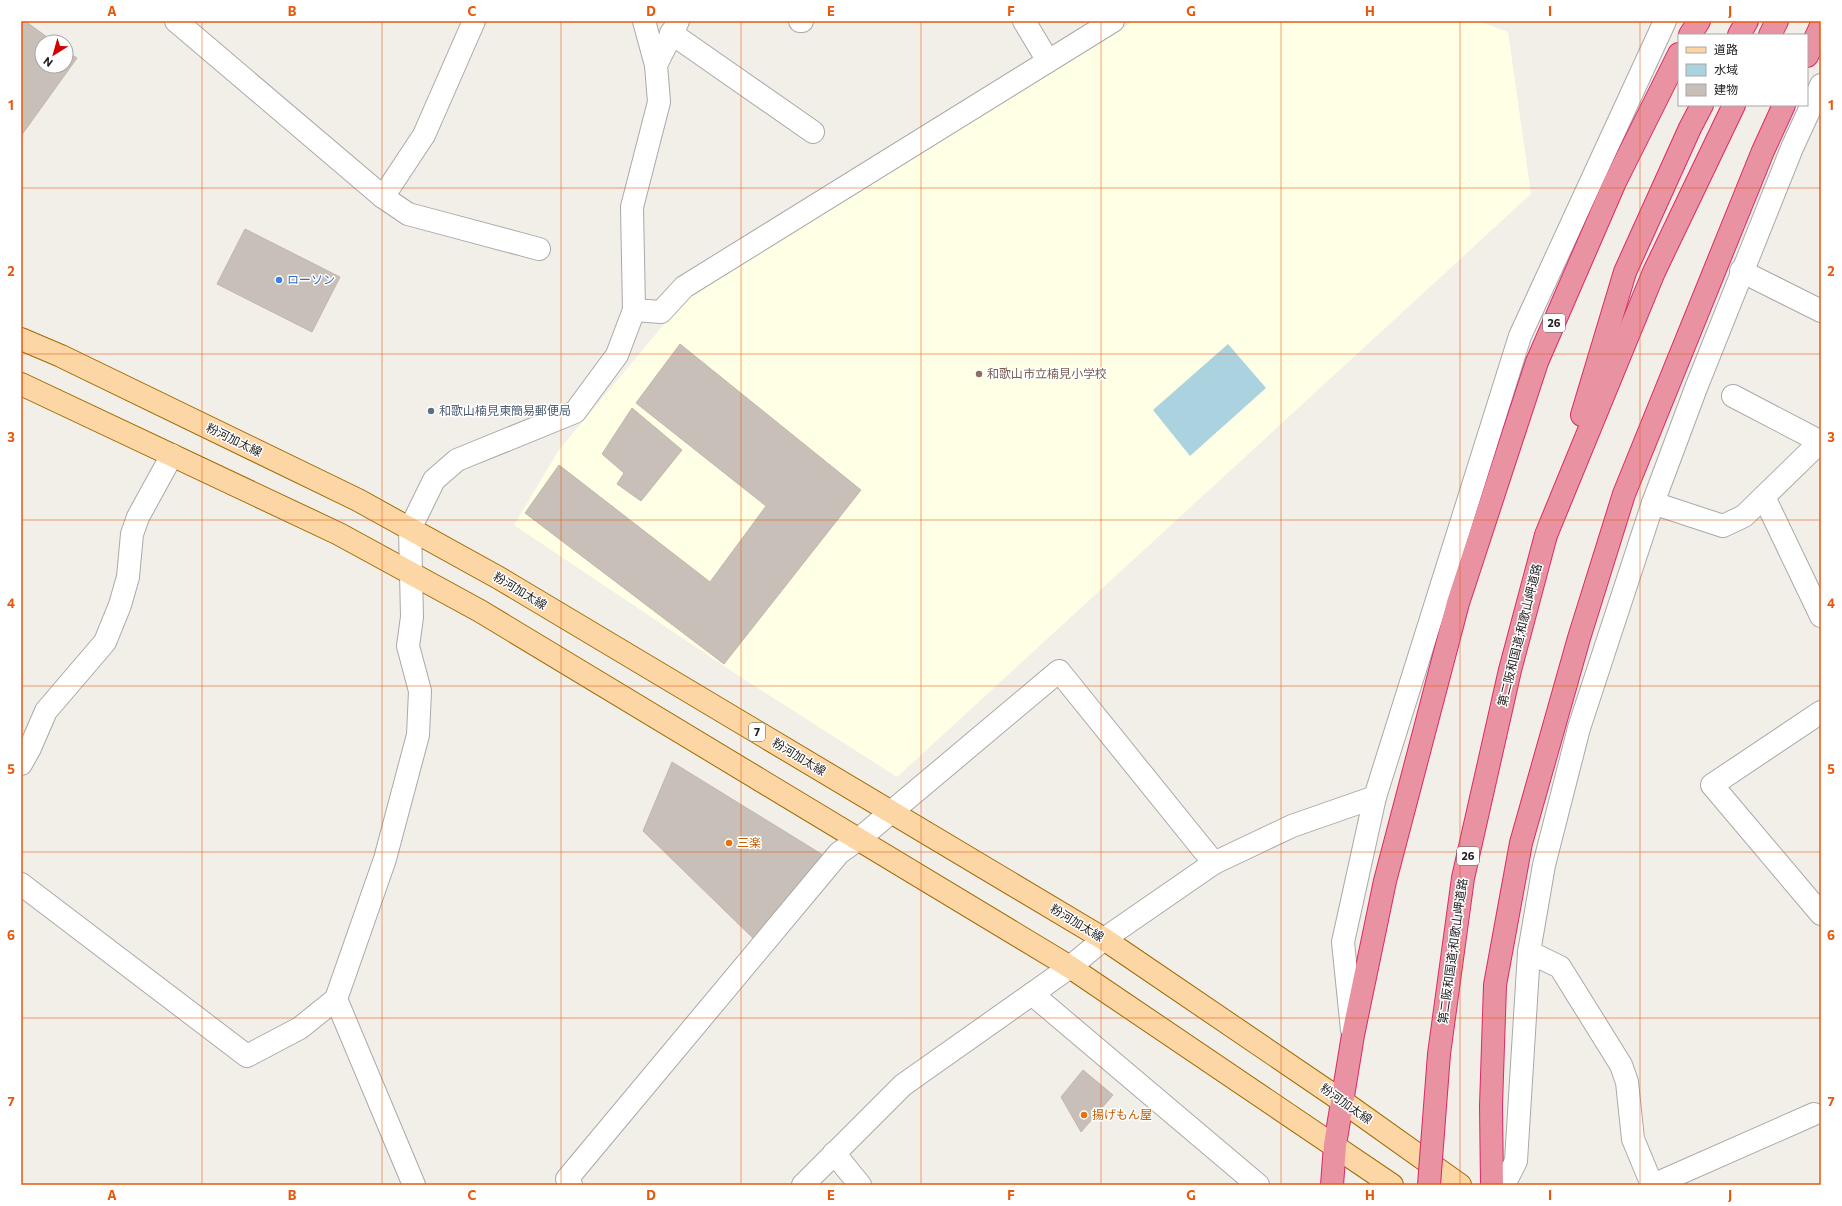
<svg xmlns="http://www.w3.org/2000/svg" width="1842" height="1206" font-family="Commissioner,'Noto Sans JP',sans-serif">
	<style>
		.education { fill: #ffffe5 }
		.water { fill: #aad3df }
		.building { fill: #c7bfb8; stroke: #c4b6ab }
		.lines { fill: none; stroke-linecap: round; stroke-linejoin: round }
		.minor-casing { stroke: #a9a9a9; stroke-width: 24 }
		.major-casing { stroke: #a06b00; stroke-width: 24 }
		.highway-casing { stroke: #dc2a67; stroke-width: 24 }
		.minor { stroke: #fff; stroke-width: 22 }
		.major { stroke: #fcd6a4; stroke-width: 22 }
		.highway { stroke: #e892a2; stroke-width: 22 }
		.highway-bridge-casing { stroke: #dc2a67; stroke-width: 24; stroke-linecap: butt }
		.highway-bridge { stroke: #e892a2; stroke-width: 22 }
		.grid { fill: none; stroke: #e8590c; stroke-width: 1; stroke-opacity: 0.55 }
		.shop-dot { fill: #3f7fe0; stroke: #fff; stroke-width: 1.5 }
		.education-dot { fill: #8d6e63; stroke: #fff; stroke-width: 1.5 }
		.service-dot { fill: #5c6f8a; stroke: #fff; stroke-width: 1.5 }
		.food-dot { fill: #e8710a; stroke: #fff; stroke-width: 1.5 }
		.labels { text-anchor: middle; stroke-width: 3; stroke-linejoin: round; paint-order: stroke }
		.shield { fill: #fff; stroke: #646464; stroke-width: 1 }
		.shield-label { font-size: 11px; font-weight: bold; fill: #222 }
		.shop-label { font-size: 12px; fill: #366cbe; stroke: #fff; text-anchor: start }
		.education-label { font-size: 12px; fill: #785e54; stroke: #fff; text-anchor: start }
		.service-label { font-size: 12px; fill: #4e5e75; stroke: #fff; text-anchor: start }
		.street-label { font-size: 12px; fill: #222; stroke: #fff }
		.food-label { font-size: 12px; fill: #c56008; stroke: #fff; text-anchor: start }
		.neatline { fill: none; stroke: #e8590c; stroke-width: 1.5 }
		.grid-label { font-size: 13px; text-anchor: middle; font-weight: bold; fill: #e8590c }
	</style>
	<rect width="100%" height="100%" fill="#f2efe9"/>
	<path class="education" d="M 1134,21 L 1479,21 L 1508,32 L 1531,194 L 897,777 L 736,674 L 514,525 L 559,450 L 686,298 Z"/>
	<path class="water" d="M 1228,344 L 1266,388 L 1190,456 L 1153,410 Z"/>
	<g class="building">
		<path d="M 21,21 L 25,21 L 54,42 L 42,42 L 42,66 L 66,66 L 66,51 L 77,58 L 21,136 Z"/>
		<path d="M 245,229 L 340,277 L 312,332 L 217,284 Z"/>
		<path d="M 680,344 L 861,490 L 724,664 L 525,513 L 559,465 L 710,582 L 766,506 L 636,403 Z"/>
		<path d="M 632,408 L 682,450 L 641,501 L 617,484 L 624,473 L 602,454 Z"/>
		<path d="M 672,762 L 823,855 L 758,943 L 643,831 Z"/>
		<path d="M 1083,1070 L 1113,1095 L 1081,1132 L 1061,1097 Z"/>
	</g>
	<g class="lines">
		<defs>
			<g id="minor">
				<path d="M 176,21 L 383,197 L 408,214 L 539,249"/>
				<path d="M 644,21 L 656,65"/>
				<path d="M 800,21 L 802,21"/>
				<path d="M 1024,21 L 1048,61"/>
				<path d="M 671,33 L 813,132"/>
				<path d="M 383,197 L 424,135 L 474,21"/>
				<path d="M 1741,271 L 1821,311"/>
				<path d="M 634,310 L 661,312 L 684,287 L 1113,21"/>
				<path d="M 1733,396 L 1821,442"/>
				<path d="M 1764,497 L 1821,616"/>
				<path d="M 1653,503 L 1723,526 L 1744,516 L 1821,441"/>
				<path d="M 1821,712 L 1712,785 L 1821,914"/>
				<path d="M 21,764 L 30,748 L 46,711 L 105,642 L 120,605 L 128,577 L 132,534 L 138,517 L 172,455"/>
				<path d="M 21,884 L 247,1056 L 300,1028 L 336,999"/>
				<path d="M 1529,952 L 1560,967 L 1621,1065 L 1627,1082 L 1633,1139 L 1652,1185"/>
				<path d="M 1032,994 L 1258,1185"/>
				<path d="M 1352,1030 L 1343,942 L 1375,797 L 1520,336 L 1665,21"/>
				<path d="M 834,1153 L 860,1185"/>
				<path d="M 414,1185 L 336,999 L 385,859 L 418,735 L 420,691 L 408,646 L 412,617 L 410,529 L 434,480 L 457,460 L 575,412 L 617,355 L 634,310 L 632,207 L 659,102 L 656,65 L 678,21"/>
				<path d="M 571,1185 L 567,1179 L 839,853 L 859,839 L 1059,671 L 1214,863 L 1292,826 L 1375,797"/>
				<path d="M 803,1185 L 903,1085 L 1070,967 L 1104,939 L 1214,863"/>
				<path d="M 1504,1185 L 1516,1161 L 1529,952 L 1544,865 L 1579,728 L 1653,503 L 1696,388 L 1792,148 L 1821,85"/>
				<path d="M 1653,1185 L 1814,1114"/>
			</g>
			<g id="major">
				<path d="M 21,339 L 61,356 L 358,500 L 499,578 L 1104,939 L 1342,1101 L 1460,1185"/>
				<path d="M 21,384 L 339,534 L 480,611 L 1070,967 L 1392,1185"/>
			</g>
			<g id="highway">
				<path d="M 1690,35 L 1699,21"/>
				<path d="M 1739,35 L 1747,21"/>
				<path d="M 1770,35 L 1777,21"/>
				<path d="M 1807,56 L 1821,26"/>
				<path d="M 1582,415 L 1625,272 L 1690,128 L 1702,105"/>
				<path d="M 1546,535 L 1654,272 L 1734,105"/>
				<path d="M 1332,1185 L 1335,1145 L 1353,1035 L 1385,881 L 1458,603 L 1537,362 L 1615,182 L 1679,54"/>
				<path d="M 1492,1185 L 1491,1106 L 1495,985 L 1521,843 L 1579,638 L 1624,494 L 1763,151 L 1784,105"/>
			</g>
		</defs>
		<use href="#minor" class="minor-casing"/>
		<use href="#major" class="major-casing"/>
		<use href="#highway" class="highway-casing"/>
		<use href="#minor" class="minor"/>
		<use href="#major" class="major"/>
		<use href="#highway" class="highway"/>
		<defs>
			<path id="highway-bridge" d="M 1429,1185 L 1439,1054 L 1463,878 L 1510,670 L 1546,535"/>
		</defs>
		<use href="#highway-bridge" class="highway-bridge-casing"/>
		<use href="#highway-bridge" class="highway-bridge"/>
	</g>
	<path class="grid" d="M 202,21 L 202,1185M 382,21 L 382,1185M 561,21 L 561,1185M 741,21 L 741,1185M 921,21 L 921,1185M 1101,21 L 1101,1185M 1281,21 L 1281,1185M 1460,21 L 1460,1185M 1640,21 L 1640,1185M 21,188 L 1821,188M 21,354 L 1821,354M 21,520 L 1821,520M 21,686 L 1821,686M 21,852 L 1821,852M 21,1018 L 1821,1018"/>
	<circle class="shop-dot" cx="279" cy="280" r="4"/>
	<circle class="education-dot" cx="979" cy="374" r="4"/>
	<circle class="service-dot" cx="431" cy="411" r="4"/>
	<g class="food-dot">
		<circle cx="729" cy="843" r="4"/>
		<circle cx="1084" cy="1115" r="4"/>
	</g>
	<g class="labels">
		<g class="shield">
			<rect x="1543" y="314" width="22" height="18" rx="3"/>
			<rect x="749" y="723" width="16" height="18" rx="3"/>
			<rect x="1457" y="847" width="22" height="18" rx="3"/>
		</g>
		<g class="shield-label">
			<text x="1554" y="327">26</text>
			<text x="757" y="736">7</text>
			<text x="1468" y="860">26</text>
		</g>
		<g class="shop-label">
			<text x="287" y="284">ローソン</text>
		</g>
		<g class="education-label">
			<text x="987" y="378">和歌山市立楠見小学校</text>
		</g>
		<g class="service-label">
			<text x="439" y="415">和歌山楠見東簡易郵便局</text>
		</g>
		<g class="street-label">
			<text transform="translate(234 440) rotate(26)" y="4">粉河加太線</text>
			<text transform="translate(520 591) rotate(31)" y="4">粉河加太線</text>
			<text transform="translate(1520 635) rotate(-76)" y="4">第二阪和国道;和歌山岬道路</text>
			<text transform="translate(799 757) rotate(31)" y="4">粉河加太線</text>
			<text transform="translate(1077 923) rotate(31)" y="4">粉河加太線</text>
			<text transform="translate(1453 951) rotate(-82)" y="4">第二阪和国道;和歌山岬道路</text>
			<text transform="translate(1346 1104) rotate(35)" y="4">粉河加太線</text>
		</g>
		<g class="food-label">
			<text x="737" y="847">三楽</text>
			<text x="1092" y="1119">揚げもん屋</text>
		</g>
	</g>
	<rect width="1842" height="1206" fill="none" stroke="#ffffff" stroke-width="44"/>
	<rect x="1678" y="34" width="130" height="72" fill="#ffffff" stroke="#a7a7a7"/>
	<rect x="1686" y="47" width="20" height="6" fill="#fcd6a4" stroke="#a7a7a7"/>
	<text x="1714" y="54" font-size="12" fill="#222222">道路</text>
	<rect x="1686" y="64" width="20" height="12" fill="#aad3df" stroke="#a7a7a7"/>
	<text x="1714" y="74" font-size="12" fill="#222222">水域</text>
	<rect x="1686" y="84" width="20" height="12" fill="#c7bfb8" stroke="#a7a7a7"/>
	<text x="1714" y="94" font-size="12" fill="#222222">建物</text>
	<g transform="translate(54 54) rotate(217)"><circle r="19" fill="#ffffff" stroke="#a7a7a7"/>
	<path d="M0-3L7 15L0 10L-7 15Z" fill="#d40000"/>
	<text y="-6" font-size="11" font-weight="bold" text-anchor="middle" fill="#222222">N</text>
	</g>
	<rect x="22" y="22" width="1798" height="1162" class="neatline"/>
	<g class="grid-label">
		<text x="112" y="16">A</text>
		<text x="292" y="16">B</text>
		<text x="472" y="16">C</text>
		<text x="651" y="16">D</text>
		<text x="831" y="16">E</text>
		<text x="1011" y="16">F</text>
		<text x="1191" y="16">G</text>
		<text x="1370" y="16">H</text>
		<text x="1550" y="16">I</text>
		<text x="1730" y="16">J</text>
		<text x="11" y="110">1</text>
		<text x="1831" y="110">1</text>
		<text x="11" y="276">2</text>
		<text x="1831" y="276">2</text>
		<text x="11" y="442">3</text>
		<text x="1831" y="442">3</text>
		<text x="11" y="608">4</text>
		<text x="1831" y="608">4</text>
		<text x="11" y="774">5</text>
		<text x="1831" y="774">5</text>
		<text x="11" y="940">6</text>
		<text x="1831" y="940">6</text>
		<text x="11" y="1106">7</text>
		<text x="1831" y="1106">7</text>
		<text x="112" y="1200">A</text>
		<text x="292" y="1200">B</text>
		<text x="472" y="1200">C</text>
		<text x="651" y="1200">D</text>
		<text x="831" y="1200">E</text>
		<text x="1011" y="1200">F</text>
		<text x="1191" y="1200">G</text>
		<text x="1370" y="1200">H</text>
		<text x="1550" y="1200">I</text>
		<text x="1730" y="1200">J</text>
	</g>
</svg>
